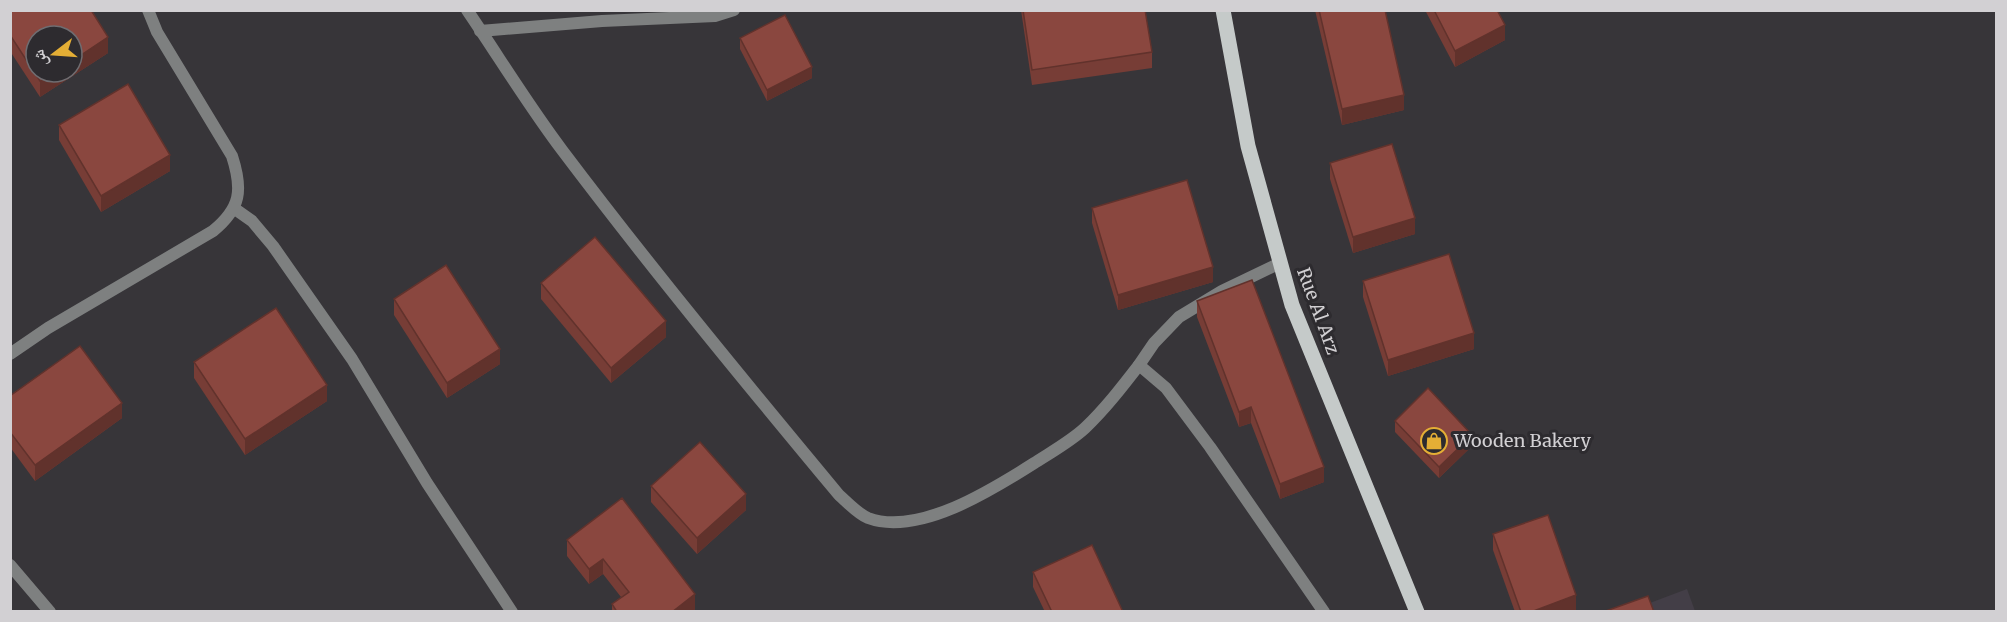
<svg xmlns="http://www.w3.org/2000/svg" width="2007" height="622" font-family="Merriweather,'Noto Naskh Arabic',serif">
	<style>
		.built { fill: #433e47 }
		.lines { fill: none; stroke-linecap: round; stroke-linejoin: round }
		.minor { stroke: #7e8080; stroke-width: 12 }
		.primary { stroke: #c5cac9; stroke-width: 15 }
		.wall { fill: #773d36 }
		.shaded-wall { fill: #61322c }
		.building { fill: #8a473f; stroke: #61322c; stroke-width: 1.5 }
		.labels { text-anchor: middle; stroke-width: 6; stroke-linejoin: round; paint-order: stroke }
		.street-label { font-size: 18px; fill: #d2d0d3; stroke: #2d2b2f }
		.poi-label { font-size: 18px; fill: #d2d0d3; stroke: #2d2b2f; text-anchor: start }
	</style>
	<rect width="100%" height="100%" fill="#373539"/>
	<path class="built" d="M 1687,589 L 1695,611 L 1626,612 Z"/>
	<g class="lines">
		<g class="minor">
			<path d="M 467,10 C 499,57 528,105 562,150 C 651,268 745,382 839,495 C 847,502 858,514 868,518 C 919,537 995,488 1036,462 C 1053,451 1071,441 1085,428 C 1105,409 1122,387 1139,365 L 1166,388 L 1210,447 L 1324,612"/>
			<path d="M 480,31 L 602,21 L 715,16 L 734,10"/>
			<path d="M 235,209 L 252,221 L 273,246 L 352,359 L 427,483 L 512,612"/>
			<path d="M 10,354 L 48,328 L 213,231 C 241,208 243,190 232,156 L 157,32 L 148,10"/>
			<path d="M 1139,365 L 1154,343 L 1179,317 L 1222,291 L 1280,263"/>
			<path d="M 10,565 L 50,612"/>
		</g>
		<path class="primary" d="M 1223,10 L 1248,146 L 1292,305 L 1417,612"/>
	</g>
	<g class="wall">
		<path d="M 10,10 L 108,53 L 40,97 L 10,51 Z"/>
		<path d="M 1021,10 L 1145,10 L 1152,52 L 1152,68 L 1032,85 Z"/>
		<path d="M 1315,10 L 1385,10 L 1404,110 L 1342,125 Z"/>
		<path d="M 1425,10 L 1497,10 L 1505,40 L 1455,67 Z"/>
		<path d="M 740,38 L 812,78 L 767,101 L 740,49 Z"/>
		<path d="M 59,125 L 170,171 L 101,212 L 59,140 Z"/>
		<path d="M 1330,163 L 1415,234 L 1353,253 L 1330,179 Z"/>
		<path d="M 1092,208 L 1213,282 L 1118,310 L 1092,223 Z"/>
		<path d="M 1363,281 L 1474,349 L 1388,376 L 1363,297 Z"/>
		<path d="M 541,283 L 666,337 L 611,383 L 541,299 Z"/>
		<path d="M 394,299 L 500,364 L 447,398 L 394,315 Z"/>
		<path d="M 1197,301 L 1324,482 L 1280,499 L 1251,423 L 1239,427 L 1197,317 Z"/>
		<path d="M 194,362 L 327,401 L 245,455 L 194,378 Z"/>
		<path d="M 10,396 L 122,418 L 35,481 L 10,447 Z"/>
		<path d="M 1395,421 L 1472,446 L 1439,478 L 1395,432 Z"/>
		<path d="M 651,486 L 746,510 L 697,554 L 651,502 Z"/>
		<path d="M 622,498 L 695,609 L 692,612 L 612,612 L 612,604 L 621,597 L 603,574 L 589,584 L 567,556 L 567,540 Z"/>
		<path d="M 1493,534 L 1576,611 L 1515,612 L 1493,550 Z"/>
		<path d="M 1033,572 L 1123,612 L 1045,612 L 1033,587 Z"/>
	</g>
	<g class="shaded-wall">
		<path d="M 1505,25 L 1505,40 L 1455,67 L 1455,51 Z"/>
		<path d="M 108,37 L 108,53 L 40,97 L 40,81 L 54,72 L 72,72 L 72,61 Z"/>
		<path d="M 812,67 L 812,78 L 767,101 L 767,90 Z"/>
		<path d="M 1404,95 L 1404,110 L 1342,125 L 1342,109 Z"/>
		<path d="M 170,155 L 170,171 L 101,212 L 101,196 Z"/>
		<path d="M 1415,218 L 1415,234 L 1353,253 L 1353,237 Z"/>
		<path d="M 1213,267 L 1213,282 L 1118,310 L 1118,295 Z"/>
		<path d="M 666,321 L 666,337 L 611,383 L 611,368 Z"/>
		<path d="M 1474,333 L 1474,349 L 1388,376 L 1388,360 Z"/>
		<path d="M 500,349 L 500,364 L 447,398 L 447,383 Z"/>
		<path d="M 327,385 L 327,401 L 245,455 L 245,439 Z"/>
		<path d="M 122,403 L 122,418 L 35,481 L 35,465 Z"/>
		<path d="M 1251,407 L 1251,423 L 1239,427 L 1239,412 Z"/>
		<path d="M 1472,435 L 1472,446 L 1439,478 L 1439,467 Z"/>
		<path d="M 1324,467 L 1324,482 L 1280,499 L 1280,484 Z"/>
		<path d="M 746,494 L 746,510 L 697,554 L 697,538 Z"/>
		<path d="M 603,559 L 603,574 L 589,584 L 589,569 Z"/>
		<path d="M 695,594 L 695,609 L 692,612 L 672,612 Z"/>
		<path d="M 1576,595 L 1576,611 L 1575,612 L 1531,612 Z"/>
	</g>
	<g class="building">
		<path d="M 10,10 L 91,10 L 108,37 L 72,61 L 72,36 L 36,36 L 36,72 L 54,72 L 40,81 L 10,35 Z"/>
		<path d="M 1023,10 L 1145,10 L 1152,52 L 1032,70 Z"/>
		<path d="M 1319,10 L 1385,10 L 1404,95 L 1342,109 Z"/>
		<path d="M 1434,10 L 1497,10 L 1505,25 L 1455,51 Z"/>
		<path d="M 785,15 L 812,67 L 767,90 L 740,38 Z"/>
		<path d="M 128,84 L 170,155 L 101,196 L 59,125 Z"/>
		<path d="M 1392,144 L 1415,218 L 1353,237 L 1330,163 Z"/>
		<path d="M 1187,180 L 1213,267 L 1118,295 L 1092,208 Z"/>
		<path d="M 595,237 L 666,321 L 611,368 L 541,283 Z"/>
		<path d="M 1449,254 L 1474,333 L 1388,360 L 1363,281 Z"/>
		<path d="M 446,265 L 500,349 L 447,383 L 394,299 Z"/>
		<path d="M 1252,280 L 1324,467 L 1280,484 L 1251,407 L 1239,412 L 1197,301 Z"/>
		<path d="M 276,308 L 327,385 L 245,439 L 194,362 Z"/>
		<path d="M 80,346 L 122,403 L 35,465 L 10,432 L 10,396 Z"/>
		<path d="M 1428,388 L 1472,435 L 1439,467 L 1395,421 Z"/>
		<path d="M 700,442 L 746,494 L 697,538 L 651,486 Z"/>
		<path d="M 622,498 L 695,594 L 672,612 L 617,612 L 612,604 L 629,592 L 603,559 L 589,569 L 567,540 Z"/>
		<path d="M 1548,515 L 1576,595 L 1531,612 L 1521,612 L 1493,534 Z"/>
		<path d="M 1092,545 L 1123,612 L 1052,612 L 1033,572 Z"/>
		<path d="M 1648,596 L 1654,612 L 1603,612 Z"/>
	</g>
	<defs>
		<symbol id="shop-ring" viewBox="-11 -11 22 22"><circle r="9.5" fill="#2d2b2f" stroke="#e4ae35" stroke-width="1.5"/><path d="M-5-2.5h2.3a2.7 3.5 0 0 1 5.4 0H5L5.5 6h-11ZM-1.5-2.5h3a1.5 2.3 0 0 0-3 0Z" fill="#e4ae35"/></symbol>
	</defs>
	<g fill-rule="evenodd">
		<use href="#shop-ring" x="1419" y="426" width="30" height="30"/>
	</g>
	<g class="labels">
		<g class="street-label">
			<text transform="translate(1318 311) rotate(70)" y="6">Rue Al Arz</text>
		</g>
		<g class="poi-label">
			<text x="1454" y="447">Wooden Bakery</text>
		</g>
	</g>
	<rect width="2007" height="622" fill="none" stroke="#d2d0d3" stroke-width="24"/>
	<g transform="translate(54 54) rotate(253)"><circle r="28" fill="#2d2b2f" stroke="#6f6d71" stroke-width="1.5"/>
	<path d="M0-4.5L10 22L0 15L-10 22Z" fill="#e4ae35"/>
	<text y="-9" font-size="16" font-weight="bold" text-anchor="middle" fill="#d2d0d3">ش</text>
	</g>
</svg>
